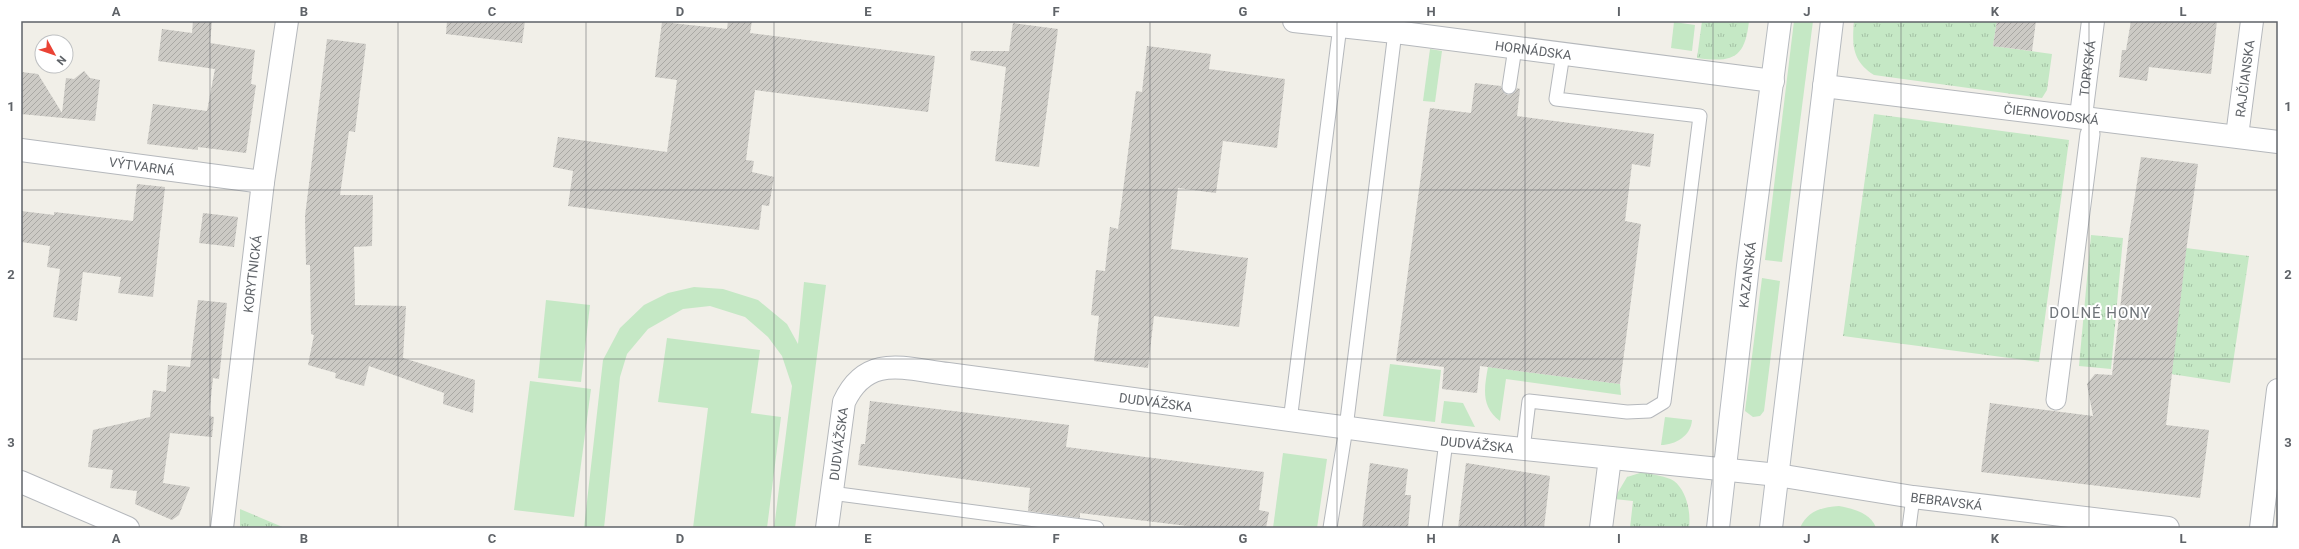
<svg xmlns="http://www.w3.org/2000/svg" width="2299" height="549" font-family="Roboto,sans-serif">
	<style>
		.grass { fill: #c5e8c5 }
		.park { fill: url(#park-tufts) }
		.building { fill: url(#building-hatch) }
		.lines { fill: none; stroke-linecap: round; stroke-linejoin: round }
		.service-casing { stroke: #b5b8bc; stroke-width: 15 }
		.pedestrian-casing { stroke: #b5b8bc; stroke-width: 21 }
		.minor-casing { stroke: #b5b8bc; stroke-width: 24 }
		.tertiary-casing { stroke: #b5b8bc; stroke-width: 24 }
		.secondary-casing { stroke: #b6babf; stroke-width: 24 }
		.service { stroke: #fff; stroke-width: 13 }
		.pedestrian { stroke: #fff; stroke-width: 19 }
		.minor { stroke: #fff; stroke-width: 22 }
		.tertiary { stroke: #fff; stroke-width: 22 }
		.secondary { stroke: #fff; stroke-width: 22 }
		.grid { fill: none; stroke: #5f6368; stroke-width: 1; stroke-opacity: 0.55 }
		.labels { text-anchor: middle; stroke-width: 4; stroke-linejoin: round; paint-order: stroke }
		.street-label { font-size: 13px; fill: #5f6368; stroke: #fff }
		.quarter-label { font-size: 15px; letter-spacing: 1px; fill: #70757a; stroke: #fff }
		.neatline { fill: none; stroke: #5f6368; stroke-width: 1.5 }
		.grid-label { font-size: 13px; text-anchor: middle; font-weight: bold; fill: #5f6368 }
	</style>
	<defs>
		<pattern id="park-tufts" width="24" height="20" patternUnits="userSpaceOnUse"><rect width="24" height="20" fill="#c5e8c5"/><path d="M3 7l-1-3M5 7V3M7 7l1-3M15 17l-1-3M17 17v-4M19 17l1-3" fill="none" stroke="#a3c0a4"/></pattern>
		<pattern id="building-hatch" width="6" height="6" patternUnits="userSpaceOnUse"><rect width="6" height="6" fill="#cccac5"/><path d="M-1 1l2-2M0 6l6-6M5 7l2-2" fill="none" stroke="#a9a8a4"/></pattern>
	</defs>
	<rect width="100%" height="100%" fill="#f1efe8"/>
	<g class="grass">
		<path d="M 1794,21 L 1813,21 L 1782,262 L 1765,260 Z"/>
		<path d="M 1674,22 L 1695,25 L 1692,51 L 1671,48 Z"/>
		<path d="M 1430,49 L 1442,51 L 1435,102 L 1423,101 Z"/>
		<path d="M 1762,278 L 1780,281 L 1764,411 L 1760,416 L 1753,417 L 1745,411 Z"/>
		<path d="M 804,282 L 826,285 L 795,528 L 774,528 L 792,386 L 782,356 L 768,337 L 745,317 L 710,306 L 683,309 L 648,329 L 627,354 L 620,377 L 604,528 L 584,528 L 603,360 L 620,328 L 644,305 L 668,293 L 694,287 L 723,289 L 758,300 L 787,324 L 798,344 Z"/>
		<path d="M 546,300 L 590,305 L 581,382 L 538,378 Z"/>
		<path d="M 667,338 L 760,350 L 751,413 L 781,417 L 767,528 L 693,528 L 708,408 L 658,402 Z"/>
		<path d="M 1390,364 L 1441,370 L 1435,422 L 1383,416 Z"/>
		<path d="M 1488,367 L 1620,384 L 1621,395 L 1506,379 L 1500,421 C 1481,407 1484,389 1488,367 Z"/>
		<path d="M 530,381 L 591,389 L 574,517 L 514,510 Z"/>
		<path d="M 1444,401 L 1463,403 L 1475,427 L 1441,423 Z"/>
		<path d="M 1665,417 L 1692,420 C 1691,436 1675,445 1661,445 Z"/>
		<path d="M 1283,453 L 1327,459 L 1317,528 L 1273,528 Z"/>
		<path d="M 1839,506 C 1854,509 1871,513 1876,528 L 1800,528 C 1807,511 1822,507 1839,506 Z"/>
	</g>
	<g class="park">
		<path d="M 1702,21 L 1749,21 C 1745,58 1733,63 1697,58 Z"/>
		<path d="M 1854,21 L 1997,21 L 1993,46 L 2052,54 L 2047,90 L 2042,98 L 1874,75 C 1852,61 1852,45 1854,21 Z"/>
		<path d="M 1874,114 L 2069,140 L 2039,362 L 1843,336 Z"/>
		<path d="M 2091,235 L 2123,238 L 2111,369 L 2079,366 Z"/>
		<path d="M 2186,248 L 2249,256 L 2230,383 L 2171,374 Z"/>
		<path d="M 1643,472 C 1652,475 1667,476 1674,481 C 1687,491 1691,513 1689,528 L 1630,528 L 1633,501 L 1614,499 L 1627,477 Z"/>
		<path d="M 240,509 L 285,528 L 240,528 Z"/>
	</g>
	<g class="building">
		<path d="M 193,21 L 212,21 L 210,43 L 255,50 L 251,84 L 256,85 L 246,153 L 198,147 L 198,150 L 147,144 L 153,104 L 207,111 L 215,69 L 158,61 L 162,29 L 192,33 Z"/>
		<path d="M 447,21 L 525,21 L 522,43 L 446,34 Z"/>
		<path d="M 728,21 L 752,21 L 750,33 L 935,56 L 928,112 L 755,90 L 746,160 L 754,161 L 752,172 L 774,177 L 769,206 L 762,205 L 759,230 L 568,206 L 573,171 L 553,167 L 558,137 L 667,152 L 677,80 L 655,77 L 662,22 L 727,29 Z"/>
		<path d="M 1997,21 L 2036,21 L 2032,51 L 1993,46 Z"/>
		<path d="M 2131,21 L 2217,21 L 2211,74 L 2149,67 L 2147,81 L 2119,77 L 2122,50 L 2126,50 Z"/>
		<path d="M 1013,23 L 1058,29 L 1039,167 L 995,161 L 1006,67 L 970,60 L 971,51 L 1009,51 Z"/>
		<path d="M 327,39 L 366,44 L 355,132 L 349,131 L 340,195 L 373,195 L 372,246 L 354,247 L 355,305 L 406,306 L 403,358 L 475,380 L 473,413 L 443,404 L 444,393 L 369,366 L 364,386 L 335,378 L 336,373 L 308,365 L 314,335 L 311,334 L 310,265 L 306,265 L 305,216 Z"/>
		<path d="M 1147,46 L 1211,54 L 1209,69 L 1285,79 L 1277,148 L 1223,141 L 1216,193 L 1178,188 L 1171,249 L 1248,258 L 1239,327 L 1154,316 L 1148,368 L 1094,361 L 1099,316 L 1091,315 L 1096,270 L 1105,271 L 1110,227 L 1118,229 L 1136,91 L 1142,92 Z"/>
		<path d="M 84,71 L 90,78 L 100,80 L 95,121 L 21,114 L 21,72 L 38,74 L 62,113 L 66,78 L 74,79 Z"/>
		<path d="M 1475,83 L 1501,86 L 1504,93 L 1508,95 L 1515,92 L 1517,88 L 1520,89 L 1517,116 L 1654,134 L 1650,167 L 1632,164 L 1625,221 L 1641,224 L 1620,384 L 1480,366 L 1477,393 L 1442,389 L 1444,367 L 1396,361 L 1430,108 L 1471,113 Z"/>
		<path d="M 2141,157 L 2198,164 L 2186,252 L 2166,425 L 2209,430 L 2200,498 L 1981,472 L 1990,403 L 2093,416 L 2087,384 L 2095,374 L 2112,375 L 2129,234 Z"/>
		<path d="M 137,184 L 165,187 L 153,297 L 118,293 L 121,277 L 83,272 L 77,321 L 53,317 L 60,269 L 47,267 L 50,246 L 21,242 L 21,211 L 54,215 L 54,212 L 133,221 Z"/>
		<path d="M 203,213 L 238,217 L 234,247 L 199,243 Z"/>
		<path d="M 198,300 L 227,303 L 219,379 L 213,378 L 209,416 L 214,417 L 212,437 L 170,433 L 163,483 L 190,487 L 179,515 L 172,520 L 135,504 L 137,491 L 110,488 L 113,470 L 88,467 L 93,430 L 150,417 L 153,390 L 166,392 L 168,365 L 190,367 Z"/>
		<path d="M 870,401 L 1069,425 L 1066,447 L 1264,472 L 1259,510 L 1269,512 L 1266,528 L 1204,528 L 1080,513 L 1080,518 L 1028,511 L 1030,488 L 858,465 L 861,444 L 865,444 Z"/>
		<path d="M 1370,463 L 1408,469 L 1405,495 L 1411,495 L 1408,528 L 1362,528 Z"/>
		<path d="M 1466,463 L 1550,476 L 1544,528 L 1458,528 Z"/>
	</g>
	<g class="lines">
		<defs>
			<g id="service">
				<path d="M 1509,87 L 1515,48"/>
				<path d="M 1290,421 L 1340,26"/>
				<path d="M 1523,449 L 1529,401 L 1627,412 L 1649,411 L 1664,402 L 1700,116 L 1556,99 L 1563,54"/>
				<path d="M 831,493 L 1097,528"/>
				<path d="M 1330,528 L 1346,428 L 1395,32"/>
				<path d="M 1435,528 L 1446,441"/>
				<path d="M 1909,528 L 1913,497"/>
			</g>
			<path id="pedestrian" d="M 2056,400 L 2090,134"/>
			<g id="minor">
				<path id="s1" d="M 1294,21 L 1395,32 L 1773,81"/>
				<path id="s2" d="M 1824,86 L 2278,142"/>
				<path id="s3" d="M 2081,116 L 2093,21"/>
				<path id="s4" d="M 2237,136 L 2252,21"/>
				<path id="s5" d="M 21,150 L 263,182"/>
				<path id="s6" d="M 222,528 L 263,182 L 287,21"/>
				<path id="s7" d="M 827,528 L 844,402 C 867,353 905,369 948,374 L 1446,441 L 1778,475 L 1913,497 L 2168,528"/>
				<path d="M 1601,528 L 1610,458"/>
				<path d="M 2261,528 L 2278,390"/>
			</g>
			<path id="tertiary" d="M 21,482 L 128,528"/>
			<g id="secondary">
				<path id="s8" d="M 1718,528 L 1748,266 L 1780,21"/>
				<path d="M 1771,528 L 1832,21"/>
			</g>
		</defs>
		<use href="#service" class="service-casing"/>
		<use href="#pedestrian" class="pedestrian-casing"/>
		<use href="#minor" class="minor-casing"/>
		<use href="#tertiary" class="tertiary-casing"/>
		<use href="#secondary" class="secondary-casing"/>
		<use href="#service" class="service"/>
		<use href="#pedestrian" class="pedestrian"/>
		<use href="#minor" class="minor"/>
		<use href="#tertiary" class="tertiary"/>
		<use href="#secondary" class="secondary"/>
	</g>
	<path class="grid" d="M 210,21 L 210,528M 398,21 L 398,528M 586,21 L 586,528M 774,21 L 774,528M 962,21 L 962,528M 1150,21 L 1150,528M 1337,21 L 1337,528M 1525,21 L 1525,528M 1713,21 L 1713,528M 1901,21 L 1901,528M 2089,21 L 2089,528M 21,190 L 2278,190M 21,359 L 2278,359"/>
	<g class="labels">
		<g class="street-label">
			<text dy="5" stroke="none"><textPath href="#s1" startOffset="241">HORNÁDSKA</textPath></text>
			<text dy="5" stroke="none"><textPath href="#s3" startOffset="48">TORYSKÁ</textPath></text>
			<text dy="5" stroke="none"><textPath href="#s4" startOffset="58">RAJČIANSKA</textPath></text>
			<text dy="5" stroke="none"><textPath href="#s2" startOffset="229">ČIERNOVODSKÁ</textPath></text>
			<text dy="5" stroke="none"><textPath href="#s5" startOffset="122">VÝTVARNÁ</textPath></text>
			<text dy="5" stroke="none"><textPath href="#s6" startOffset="256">KORYTNICKÁ</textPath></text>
			<text dy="5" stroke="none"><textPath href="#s8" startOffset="255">KAZANSKÁ</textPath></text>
			<text dy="5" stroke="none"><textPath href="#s7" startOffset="456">DUDVÁŽSKA</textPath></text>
			<text dy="5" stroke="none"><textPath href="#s7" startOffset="85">DUDVÁŽSKA</textPath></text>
			<text dy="5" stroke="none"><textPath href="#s7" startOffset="780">DUDVÁŽSKA</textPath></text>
			<text dy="5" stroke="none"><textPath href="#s7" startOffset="1253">BEBRAVSKÁ</textPath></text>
		</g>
		<g class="quarter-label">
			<text x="2100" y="318">DOLNÉ HONY</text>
		</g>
	</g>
	<rect width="2299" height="549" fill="none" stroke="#ffffff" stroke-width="44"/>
	<g transform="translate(54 54) rotate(130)"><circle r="19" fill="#ffffff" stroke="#bfc1c3"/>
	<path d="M0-3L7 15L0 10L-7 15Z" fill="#ea4335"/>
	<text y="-6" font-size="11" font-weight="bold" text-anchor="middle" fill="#5f6368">N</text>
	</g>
	<rect x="22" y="22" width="2255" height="505" class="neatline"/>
	<g class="grid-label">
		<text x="116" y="16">A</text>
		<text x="304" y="16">B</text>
		<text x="492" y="16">C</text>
		<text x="680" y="16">D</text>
		<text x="868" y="16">E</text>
		<text x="1056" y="16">F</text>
		<text x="1243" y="16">G</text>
		<text x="1431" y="16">H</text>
		<text x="1619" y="16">I</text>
		<text x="1807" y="16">J</text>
		<text x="1995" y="16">K</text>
		<text x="2183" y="16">L</text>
		<text x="11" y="111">1</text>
		<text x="2288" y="111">1</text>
		<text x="11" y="279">2</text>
		<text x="2288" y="279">2</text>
		<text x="11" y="447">3</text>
		<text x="2288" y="447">3</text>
		<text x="116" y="543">A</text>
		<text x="304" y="543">B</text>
		<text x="492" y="543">C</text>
		<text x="680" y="543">D</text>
		<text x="868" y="543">E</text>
		<text x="1056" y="543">F</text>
		<text x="1243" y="543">G</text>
		<text x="1431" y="543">H</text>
		<text x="1619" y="543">I</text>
		<text x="1807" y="543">J</text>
		<text x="1995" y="543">K</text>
		<text x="2183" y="543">L</text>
	</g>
</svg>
